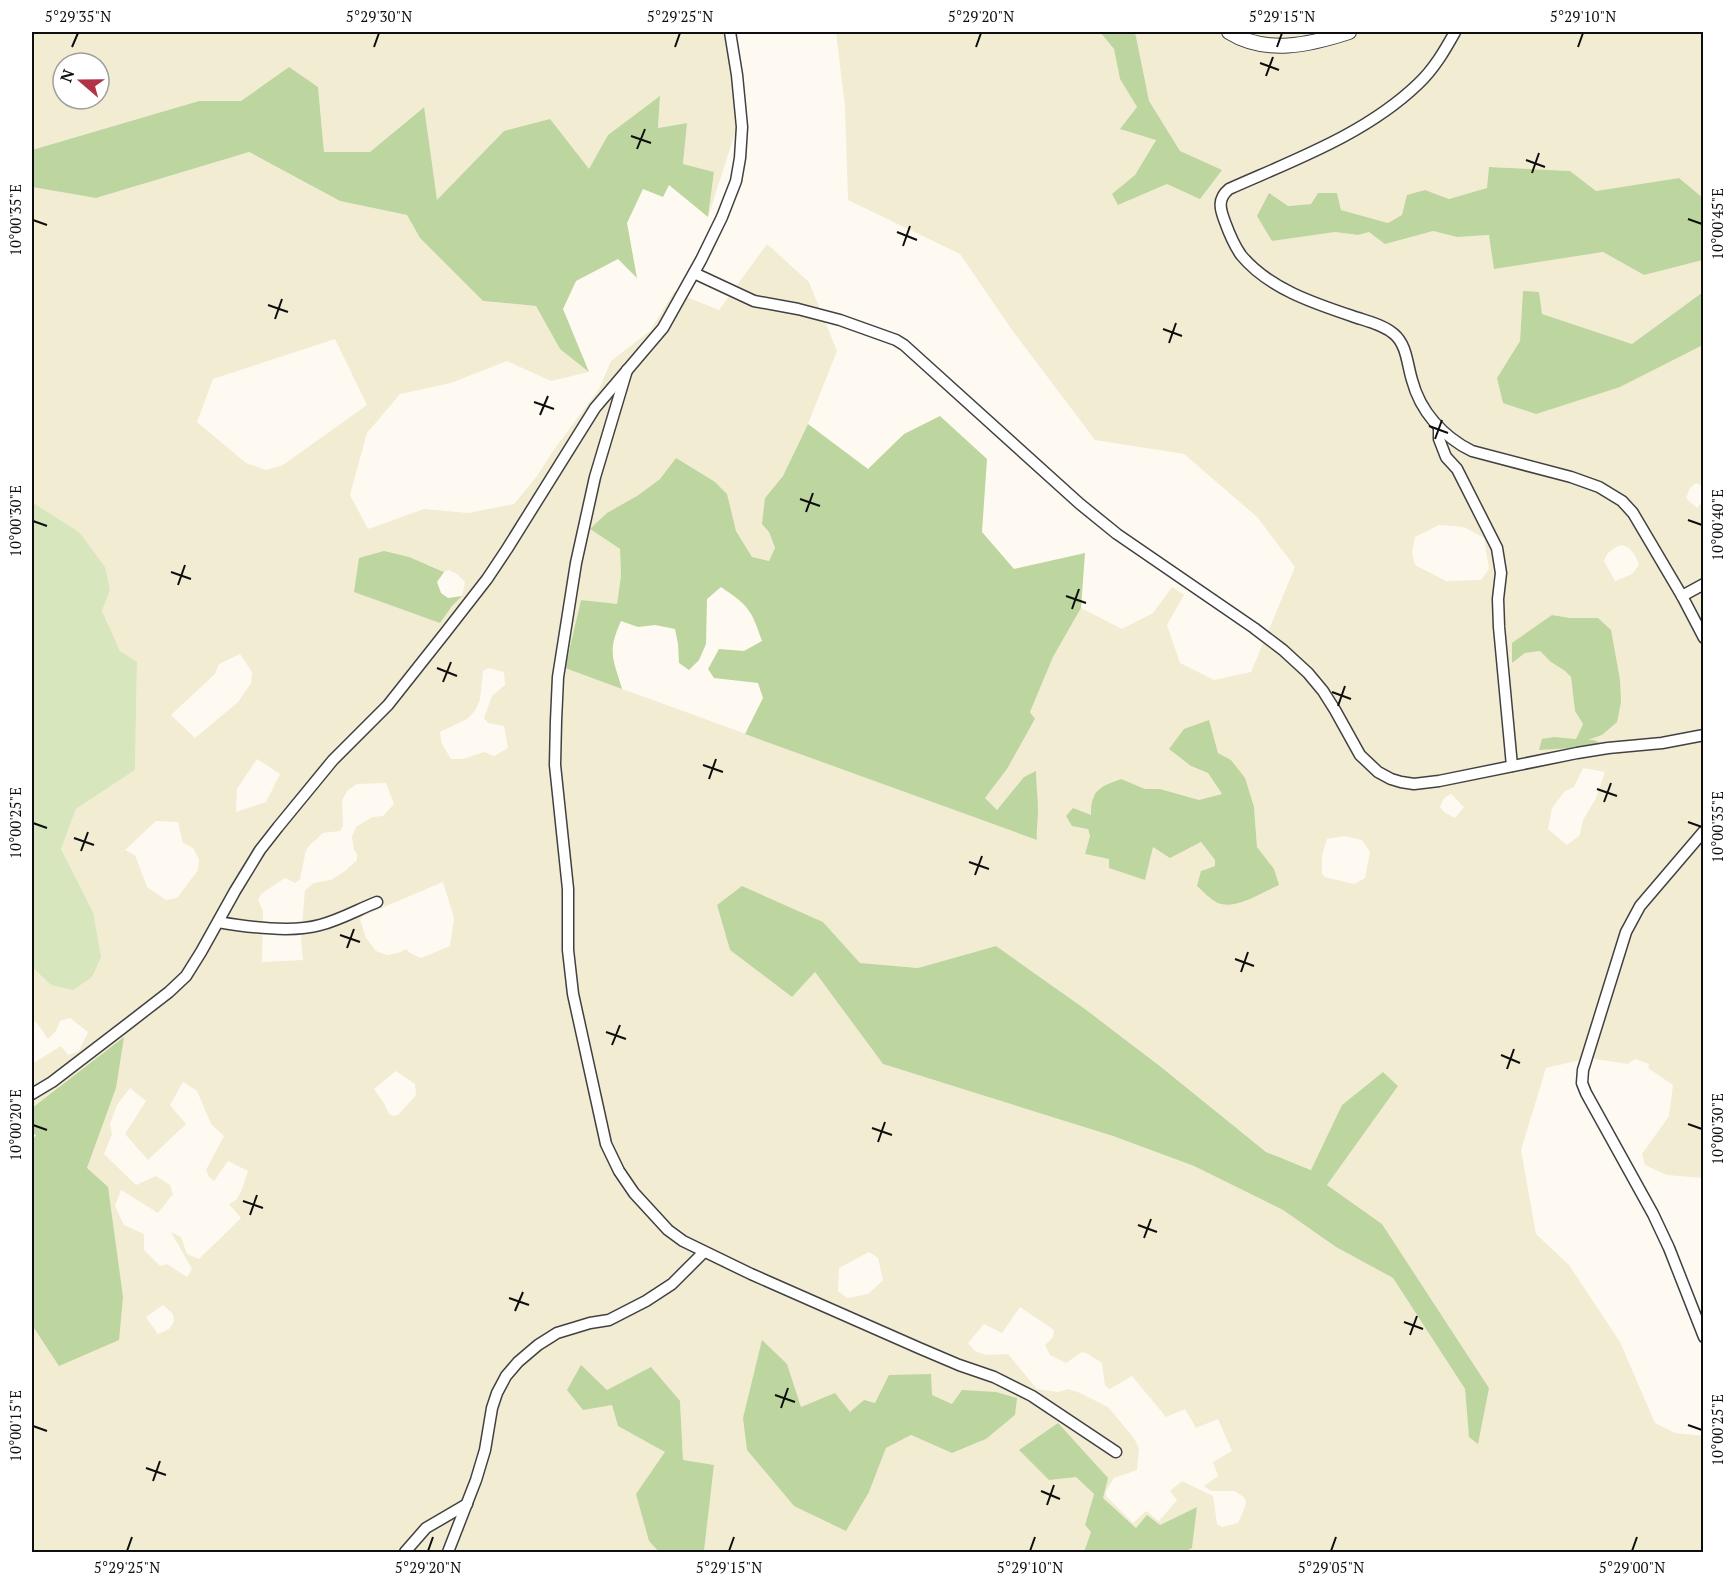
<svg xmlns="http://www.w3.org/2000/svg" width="1735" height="1584" font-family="'PT Serif',serif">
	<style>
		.farmland { fill: #f2ecd3; fill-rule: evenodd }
		.green { fill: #d7e6bd }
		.forest { fill: #bdd59e }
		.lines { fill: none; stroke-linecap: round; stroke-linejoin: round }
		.minor-casing { stroke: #414141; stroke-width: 13 }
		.tertiary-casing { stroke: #414141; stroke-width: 16 }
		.minor { stroke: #fff; stroke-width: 10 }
		.tertiary { stroke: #fff; stroke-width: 14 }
		.ticks { fill: none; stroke: #0e0e0e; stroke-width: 2 }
		.neatline { fill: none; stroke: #0e0e0e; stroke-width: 2 }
		.ticks-label { font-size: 15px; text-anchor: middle; fill: #0e0e0e }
	</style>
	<rect width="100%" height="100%" fill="#fefaf1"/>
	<g class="farmland">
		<path d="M 32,32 L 728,32 L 737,127 L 708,217 L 714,172 L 683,164 L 687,123 L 658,128 L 660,97 L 608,135 L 589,170 L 504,131 L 437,201 L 423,107 L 370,152 L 324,152 L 318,87 L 289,67 L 241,101 L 199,101 L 32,150 ZM 63,63 L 99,63 L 99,99 L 63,99 Z"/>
		<path d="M 836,32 L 1100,32 L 1114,49 L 1120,79 L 1156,139 L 1135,175 L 1113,194 L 1118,205 L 1167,184 L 1180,151 L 1148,101 L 1135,32 L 1703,32 L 1703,198 L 1679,178 L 1596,191 L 1570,171 L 1489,167 L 1488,188 L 1449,199 L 1425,190 L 1402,216 L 1388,223 L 1341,210 L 1337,193 L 1318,193 L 1311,204 L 1288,206 L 1272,241 L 1335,232 L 1358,235 L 1369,232 L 1385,243 L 1433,231 L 1457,237 L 1490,235 L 1495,268 L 1603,252 L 1644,275 L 1703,260 L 1703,292 L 1632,344 L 1541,314 L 1523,291 L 1520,341 L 1497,378 L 1620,387 L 1703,345 L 1703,486 L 1696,483 L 1690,488 L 1686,498 L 1697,508 L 1704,500 L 1703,1178 L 1667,1175 L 1645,1165 L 1642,1154 L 1669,1116 L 1673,1085 L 1648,1068 L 1649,1064 L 1635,1059 L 1628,1064 L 1589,1058 L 1546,1068 L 1521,1150 L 1536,1234 L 1569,1265 L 1620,1342 L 1655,1423 L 1675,1433 L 1703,1436 L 1703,1552 L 1185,1552 L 1192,1548 L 1197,1507 L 1160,1525 L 1136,1528 L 1103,1498 L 1076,1477 L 1094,1494 L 1085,1525 L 1091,1532 L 1084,1552 L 705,1552 L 704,1551 L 714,1465 L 683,1461 L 680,1401 L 612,1405 L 618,1426 L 666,1452 L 649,1541 L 659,1552 L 32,1552 L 32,1325 L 59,1365 L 87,1168 L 116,1088 L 123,1038 L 32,1108 L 32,1064 L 61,1046 L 68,1055 L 79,1051 L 88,1032 L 70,1018 L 60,1021 L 56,1031 L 48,1039 L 36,1022 L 32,1021 L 32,967 L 51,985 L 93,912 L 61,849 L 76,809 L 135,770 L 137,663 L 120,651 L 102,611 L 110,590 L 79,532 L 32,502 L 32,187 L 96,198 L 248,152 L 340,201 L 407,215 L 420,238 L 483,301 L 536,306 L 560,349 L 589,372 L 551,381 L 507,361 L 451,383 L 400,394 L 367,433 L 350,495 L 368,529 L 424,509 L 468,513 L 514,504 L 537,476 L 553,451 L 599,389 L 611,361 L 650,331 L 674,292 L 719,310 L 767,244 L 809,282 L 837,351 L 808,424 L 788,467 L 783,476 L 765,498 L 769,532 L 775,549 L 769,561 L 752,557 L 736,531 L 731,515 L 676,458 L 660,479 L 591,530 L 620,549 L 621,576 L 617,605 L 581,600 L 565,668 L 1037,840 L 1036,831 L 1038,811 L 1036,789 L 1036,772 L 1024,777 L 997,811 L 985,798 L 1007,769 L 1035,720 L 1030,712 L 1053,657 L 1081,608 L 1122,629 L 1153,613 L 1172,587 L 1184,595 L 1167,625 L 1180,663 L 1214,680 L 1251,672 L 1295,567 L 1257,517 L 1184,454 L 1095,440 L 1012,330 L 960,254 L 848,200 L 845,107 ZM 335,339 L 367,405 L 283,465 L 266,470 L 246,463 L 197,422 L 213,379 ZM 1439,525 L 1464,527 L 1484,538 L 1489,569 L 1481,580 L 1446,581 L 1415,565 L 1412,553 L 1415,537 ZM 1622,545 L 1629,548 L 1635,555 L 1639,565 L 1632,574 L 1615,581 L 1604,561 L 1607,554 L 1616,547 ZM 427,564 L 444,572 L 449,570 L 457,574 L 465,582 L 462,596 L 452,606 L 439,623 ZM 1552,615 L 1570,618 L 1602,735 L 1585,741 L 1554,737 L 1576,739 L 1583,724 L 1575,711 L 1571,677 L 1565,671 L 1551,662 L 1540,651 L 1525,653 L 1512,663 ZM 240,654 L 252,672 L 251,683 L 238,702 L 195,738 L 171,715 L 215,674 L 219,664 ZM 488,668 L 504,672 L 505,685 L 492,696 L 484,718 L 488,723 L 504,726 L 508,748 L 494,756 L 484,752 L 463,759 L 451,759 L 442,744 L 440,732 L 467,719 L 475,711 L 480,700 L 483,671 ZM 1218,753 L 1231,760 L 1254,807 L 1257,847 L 1274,869 L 1278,885 L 1259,893 L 1245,902 L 1201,871 L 1215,866 L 1215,860 L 1201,842 L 1188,849 L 1153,846 L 1145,880 L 1109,859 L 1085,854 L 1090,836 L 1088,829 L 1091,816 L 1093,797 L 1100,788 L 1120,779 L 1145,789 L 1160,789 L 1199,800 L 1222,794 L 1208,773 L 1191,766 ZM 257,759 L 280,774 L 266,802 L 236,812 L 237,789 ZM 1583,768 L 1605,772 L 1596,798 L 1583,820 L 1580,835 L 1567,845 L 1548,829 L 1552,808 L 1565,791 L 1574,787 ZM 386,783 L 394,804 L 383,816 L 372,817 L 356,827 L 352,837 L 354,850 L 357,854 L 357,860 L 345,871 L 331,880 L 314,883 L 305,890 L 301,938 L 303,960 L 262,962 L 263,911 L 258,900 L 261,894 L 285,878 L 295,883 L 300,879 L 306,850 L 310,845 L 323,833 L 340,831 L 343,826 L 342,801 L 347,791 L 357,784 ZM 1451,794 L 1464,807 L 1455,818 L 1444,812 L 1440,807 L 1444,798 ZM 156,821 L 178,822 L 183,843 L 193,848 L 199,859 L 198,870 L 177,898 L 166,900 L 147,887 L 135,855 L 125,850 ZM 1344,836 L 1362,840 L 1370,852 L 1365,878 L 1354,884 L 1325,877 L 1322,874 L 1322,856 L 1327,839 ZM 443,882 L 454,918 L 450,946 L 421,958 L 410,953 L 406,949 L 398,953 L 387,955 L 376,951 L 366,938 L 360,919 L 365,915 ZM 742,887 L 823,922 L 860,963 L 918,968 L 996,946 L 1085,1009 L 1161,1067 L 1266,1152 L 1312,1170 L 1342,1105 L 1383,1072 L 1398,1086 L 1327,1185 L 1382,1224 L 1489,1388 L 1469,1437 L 1465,1389 L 1393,1278 L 1336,1247 L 1283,1210 L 1194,1166 L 1113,1136 L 883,1064 L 815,972 L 792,997 L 730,950 L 717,905 ZM 396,1071 L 415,1084 L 416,1095 L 399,1114 L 394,1116 L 389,1114 L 384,1103 L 374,1089 ZM 183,1082 L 197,1091 L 211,1124 L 224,1136 L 206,1170 L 209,1177 L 214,1181 L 228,1161 L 248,1171 L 241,1192 L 236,1200 L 229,1204 L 241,1218 L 199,1259 L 187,1254 L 181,1237 L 171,1232 L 192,1269 L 187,1277 L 167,1264 L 160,1266 L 144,1250 L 144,1234 L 124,1225 L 115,1206 L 121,1190 L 158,1213 L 173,1194 L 170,1185 L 156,1176 L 136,1185 L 104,1154 L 112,1134 L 110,1124 L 117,1105 L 130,1088 L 146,1101 L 125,1134 L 148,1160 L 186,1124 L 170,1105 ZM 869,1252 L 878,1258 L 883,1280 L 868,1294 L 847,1298 L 838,1291 L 839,1268 ZM 163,1305 L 173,1314 L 174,1322 L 169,1329 L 158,1334 L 146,1317 ZM 1020,1307 L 1054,1330 L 1053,1337 L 1045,1345 L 1050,1355 L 1066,1363 L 1082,1352 L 1088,1354 L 1102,1363 L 1105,1386 L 1110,1389 L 1132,1376 L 1166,1417 L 1185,1409 L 1196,1428 L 1218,1419 L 1232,1451 L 1213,1462 L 1218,1476 L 1204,1486 L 1211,1491 L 1234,1491 L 1244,1497 L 1246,1502 L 1245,1507 L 1238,1523 L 1222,1527 L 1217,1524 L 1213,1496 L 1182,1481 L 1170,1491 L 1177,1500 L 1159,1521 L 1146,1511 L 1133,1523 L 1106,1496 L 1106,1491 L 1114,1478 L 1137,1470 L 1139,1448 L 1134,1438 L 1108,1407 L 1078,1392 L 1068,1389 L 1058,1392 L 1037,1389 L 1008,1354 L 986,1355 L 975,1351 L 968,1343 L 984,1324 L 1002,1333 ZM 787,1364 L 801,1407 L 849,1412 L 875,1404 L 931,1395 L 952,1404 L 1015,1415 L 986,1439 L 952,1453 L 911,1435 L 886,1448 L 869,1492 L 743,1418 Z"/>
	</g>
	<path class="green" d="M 32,502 L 79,532 L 105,567 L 110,590 L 102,611 L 120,651 L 137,662 L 135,770 L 76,809 L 61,849 L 93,912 L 101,957 L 92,977 L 73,990 L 51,985 L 32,967 Z"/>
	<g class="forest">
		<path d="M 1100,32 L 1135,32 L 1149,101 L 1180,151 L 1222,170 L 1200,199 L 1167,184 L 1118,205 L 1112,194 L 1135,175 L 1156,140 L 1120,129 L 1137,107 L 1120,79 L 1114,49 Z"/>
		<path d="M 289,67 L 318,87 L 324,152 L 370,152 L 424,107 L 437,200 L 504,131 L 550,119 L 589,169 L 608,135 L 660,96 L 658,128 L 687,123 L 683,164 L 714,172 L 708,217 L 669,185 L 663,197 L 643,189 L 627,223 L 637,278 L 618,259 L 576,281 L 563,309 L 589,372 L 560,349 L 536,306 L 483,301 L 420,238 L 407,215 L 340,201 L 249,152 L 96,198 L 32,187 L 32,150 L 199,101 L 241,101 Z"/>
		<path d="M 1489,167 L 1570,171 L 1596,191 L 1679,178 L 1703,198 L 1703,260 L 1644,275 L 1603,252 L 1494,269 L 1489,235 L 1457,237 L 1433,231 L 1385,244 L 1369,232 L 1358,235 L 1335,232 L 1272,241 L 1257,216 L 1269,193 L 1288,206 L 1311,204 L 1318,193 L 1337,193 L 1341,210 L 1388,223 L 1402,215 L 1407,195 L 1425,190 L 1449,199 L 1487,188 Z"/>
		<path d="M 1523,291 L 1539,292 L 1542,314 L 1632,344 L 1703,292 L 1703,345 L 1620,387 L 1536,414 L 1503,403 L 1497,378 L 1520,341 Z"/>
		<path d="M 940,416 L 987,459 L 982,532 L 1014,569 L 1085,553 L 1081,608 L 1053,657 L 1030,712 L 1035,719 L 1007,769 L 985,798 L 997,810 L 1024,777 L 1036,771 C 1036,785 1038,797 1038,811 C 1038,821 1036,830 1037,840 L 745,734 L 763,698 L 758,683 L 714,678 L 708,669 L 719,649 L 744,651 L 762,641 C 751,609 749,606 721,587 L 707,599 L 706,644 L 699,660 L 689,670 L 679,663 L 678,644 L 675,629 L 655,625 L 638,627 L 621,621 C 607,652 613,658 622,689 L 565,668 L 581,600 L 617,604 L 621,576 L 620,549 L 590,529 L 607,513 L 637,496 L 660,479 L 676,458 L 715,482 L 727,494 L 736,531 L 752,557 L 769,561 L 775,548 L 769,532 L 762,524 L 765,498 L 783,476 L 808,424 L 868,469 L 904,434 Z"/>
		<path d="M 384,551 L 409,557 L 444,572 L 437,582 L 441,593 L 448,598 L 462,596 L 452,606 L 440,623 L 354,592 L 359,558 Z"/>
		<path d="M 1552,615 L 1570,618 L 1598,618 L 1611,630 L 1620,680 L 1621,702 L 1617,722 L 1602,735 L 1588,740 L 1594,740 L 1600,743 L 1590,747 L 1539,750 L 1542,739 L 1554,737 L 1576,739 L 1583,724 L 1575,711 L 1571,677 L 1565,671 L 1551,662 L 1540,651 L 1525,653 L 1512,663 L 1512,643 Z"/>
		<path d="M 1209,720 L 1218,753 L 1231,760 L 1245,778 L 1254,807 L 1257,847 L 1274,869 L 1279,885 C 1262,892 1234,912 1216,902 C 1209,898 1203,891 1197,886 L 1201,871 L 1215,866 L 1215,860 L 1201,842 L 1170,858 L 1153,847 L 1145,880 L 1109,868 L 1109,859 L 1085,854 L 1090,836 L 1088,829 L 1072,826 L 1066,816 L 1073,808 L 1091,815 C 1091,790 1099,787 1121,779 L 1145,789 L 1160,789 L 1199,800 L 1222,794 L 1208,773 L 1191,766 L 1169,749 L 1184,729 Z"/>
		<path d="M 742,886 L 823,922 L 860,963 L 918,968 L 996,946 L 1085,1009 L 1161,1067 L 1266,1152 L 1311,1170 L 1342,1105 L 1383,1072 L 1398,1086 L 1327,1185 L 1382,1224 L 1489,1388 L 1478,1444 L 1469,1437 L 1465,1389 L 1393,1278 L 1336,1247 L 1283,1210 L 1194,1166 L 1113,1136 L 883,1064 L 815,972 L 792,997 L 730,950 L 717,905 Z"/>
		<path d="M 124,1037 L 116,1088 L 87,1168 L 108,1187 L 123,1297 L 119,1340 L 59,1366 L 32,1325 L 32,1141 L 36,1135 L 32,1133 L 32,1108 Z"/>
		<path d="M 762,1340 L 787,1364 L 801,1407 L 835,1393 L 850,1412 L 864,1400 L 875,1403 L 889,1375 L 931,1374 L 932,1395 L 952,1404 L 962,1390 L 996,1392 L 1017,1398 L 1015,1415 L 986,1439 L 952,1453 L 911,1435 L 886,1448 L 869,1492 L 846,1531 L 794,1506 L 747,1450 L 743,1418 Z"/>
		<path d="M 581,1365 L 607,1390 L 651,1367 L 680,1401 L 683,1460 L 714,1465 L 704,1551 L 705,1552 L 659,1552 L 649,1541 L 636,1494 L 665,1452 L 618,1426 L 612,1405 L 583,1410 L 567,1390 Z"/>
		<path d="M 1058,1423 L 1108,1478 L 1103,1498 L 1136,1528 L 1147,1515 L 1160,1525 L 1197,1507 L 1192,1548 L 1185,1552 L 1084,1552 L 1091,1532 L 1085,1525 L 1094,1494 L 1076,1477 L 1049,1480 L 1019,1450 Z"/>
	</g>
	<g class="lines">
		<defs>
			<g id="minor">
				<path d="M 1455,32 C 1445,50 1434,69 1418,84 C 1366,134 1294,160 1229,189 C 1217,199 1220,209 1225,222 C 1229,233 1234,245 1241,255 C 1268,288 1313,303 1352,316 C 1366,321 1382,324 1394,334 C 1407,345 1407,364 1412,380 C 1420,411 1443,437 1472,451 L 1571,477 L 1599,487 L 1622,501 L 1633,513 L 1646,535 L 1682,596 L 1704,638"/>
				<path d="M 694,273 L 754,301 L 798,309 L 840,320 L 896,340 L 904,345 L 1080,504 L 1117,534 L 1254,628 L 1283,650 L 1308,673 L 1323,691 L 1335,710 L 1360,755 L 1378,772 L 1391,779 L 1401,782 L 1414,784 L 1439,781 L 1577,753 L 1608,748 L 1662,743 L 1704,735"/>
				<path d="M 627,370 L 595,477 L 576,563 L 558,677 L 556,721 L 555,765 L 568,889 L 568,950 L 573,994 L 606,1144 L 619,1171 L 634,1193 L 668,1230 L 683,1241 L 751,1274 L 919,1348 L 959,1365 L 994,1377 L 1032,1396 L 1116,1452"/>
				<path d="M 1439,428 L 1439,439 L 1446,457 L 1457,469 L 1497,548 L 1501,573 L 1498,599 L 1499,627 L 1512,766"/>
				<path d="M 1682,596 L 1704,584"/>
				<path d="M 1704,831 L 1640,906 L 1626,932 L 1583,1070 L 1582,1083 L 1586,1093 L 1653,1214 L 1669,1248 L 1704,1337"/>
				<path d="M 218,922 C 247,927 292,933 320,925 C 340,920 359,909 377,902"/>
				<path d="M 32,1094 L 52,1082 L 129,1023 L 169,992 L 186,976 L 201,952 L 235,891 L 260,850 L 278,827 L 333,760 L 388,705 L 445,633 L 487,579 L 507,549 L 595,408 L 663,328 L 701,260 L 722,217 L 736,181 L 740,158 L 742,127 L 737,75 L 730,32"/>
				<path d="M 405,1552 L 426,1528 L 467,1504"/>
				<path d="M 448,1552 L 476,1480 L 485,1450 L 492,1408 L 497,1393 L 506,1376 L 518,1362 L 538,1345 L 557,1333 L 590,1323 L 609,1320 L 646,1301 L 672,1284 L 704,1252"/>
			</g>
			<path id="tertiary" d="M 1229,32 C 1266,55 1309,45 1349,32"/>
		</defs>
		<use href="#minor" class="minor-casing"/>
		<use href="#tertiary" class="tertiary-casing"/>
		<use href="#minor" class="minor"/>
		<use href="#tertiary" class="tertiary"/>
	</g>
	<path class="ticks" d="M 72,47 L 78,33M 374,47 L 379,33M 675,47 L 680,33M 976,47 L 981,33M 1277,47 L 1282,33M 1578,47 L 1583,33M 1260,63 L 1279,70M 1266,76 L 1273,57M 631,136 L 651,143M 637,149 L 645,129M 1526,160 L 1545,167M 1532,173 L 1539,153M 1688,219 L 1702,224M 33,220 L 47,225M 897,232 L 917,240M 903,246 L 910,226M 268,305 L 288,312M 275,319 L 282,299M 1163,329 L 1182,336M 1169,343 L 1176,323M 534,402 L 554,409M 540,415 L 548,396M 1429,426 L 1448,433M 1435,439 L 1442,420M 800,499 L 820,506M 806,512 L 813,493M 1688,520 L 1702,525M 33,521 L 47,526M 171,572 L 191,579M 178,585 L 185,565M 1066,596 L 1086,603M 1072,609 L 1079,589M 437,668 L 457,676M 443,682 L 451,662M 1332,692 L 1351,699M 1338,706 L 1345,686M 703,765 L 723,772M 709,779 L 716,759M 1597,789 L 1617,796M 1604,802 L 1611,783M 1688,822 L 1702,827M 33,823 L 47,828M 74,838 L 94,845M 81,851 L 88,832M 969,862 L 989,869M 975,875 L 982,856M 340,935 L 360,942M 347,948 L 354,929M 1235,959 L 1254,966M 1241,972 L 1248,952M 606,1032 L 626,1039M 612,1045 L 620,1025M 1501,1055 L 1520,1063M 1507,1069 L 1514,1049M 1688,1124 L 1702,1129M 33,1125 L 47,1130M 872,1128 L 892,1135M 878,1142 L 885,1122M 243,1201 L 263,1208M 250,1215 L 257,1195M 1138,1225 L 1157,1232M 1144,1238 L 1151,1219M 509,1298 L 529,1305M 515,1311 L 523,1292M 1404,1322 L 1423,1329M 1410,1335 L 1417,1316M 775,1395 L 795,1402M 781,1408 L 788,1388M 1688,1425 L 1702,1430M 33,1426 L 47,1431M 146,1468 L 166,1475M 153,1481 L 160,1461M 1041,1491 L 1060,1499M 1047,1505 L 1054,1485M 127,1551 L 132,1537M 428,1551 L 433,1537M 729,1551 L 734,1537M 1030,1551 L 1035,1537M 1331,1551 L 1336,1537M 1632,1551 L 1637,1537"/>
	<rect width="1735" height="1584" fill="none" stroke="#ffffff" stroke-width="66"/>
	<g transform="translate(81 81) rotate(290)"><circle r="28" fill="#ffffff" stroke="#9f9f9f" stroke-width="1.5"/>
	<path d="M0-4.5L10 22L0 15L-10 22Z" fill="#b23247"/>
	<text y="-9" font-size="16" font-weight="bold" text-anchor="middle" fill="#0e0e0e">N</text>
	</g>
	<rect x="33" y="33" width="1669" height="1518" class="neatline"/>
	<g class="ticks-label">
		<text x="78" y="22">5°29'35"N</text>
		<text x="379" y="22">5°29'30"N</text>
		<text x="680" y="22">5°29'25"N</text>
		<text x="981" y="22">5°29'20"N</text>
		<text x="1282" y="22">5°29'15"N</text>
		<text x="1583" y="22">5°29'10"N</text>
		<text transform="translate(16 220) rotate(-90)" y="5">10°00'35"E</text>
		<text transform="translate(1718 224) rotate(-90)" y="5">10°00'45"E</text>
		<text transform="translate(16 521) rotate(-90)" y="5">10°00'30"E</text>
		<text transform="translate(1718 525) rotate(-90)" y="5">10°00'40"E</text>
		<text transform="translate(16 823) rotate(-90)" y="5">10°00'25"E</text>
		<text transform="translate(1718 827) rotate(-90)" y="5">10°00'35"E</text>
		<text transform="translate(16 1125) rotate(-90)" y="5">10°00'20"E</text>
		<text transform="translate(1718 1129) rotate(-90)" y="5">10°00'30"E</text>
		<text transform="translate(16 1426) rotate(-90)" y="5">10°00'15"E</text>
		<text transform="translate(1718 1430) rotate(-90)" y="5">10°00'25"E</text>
		<text x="127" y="1573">5°29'25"N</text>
		<text x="428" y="1573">5°29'20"N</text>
		<text x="729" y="1573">5°29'15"N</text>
		<text x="1030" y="1573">5°29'10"N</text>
		<text x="1331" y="1573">5°29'05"N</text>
		<text x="1632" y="1573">5°29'00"N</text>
	</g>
</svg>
